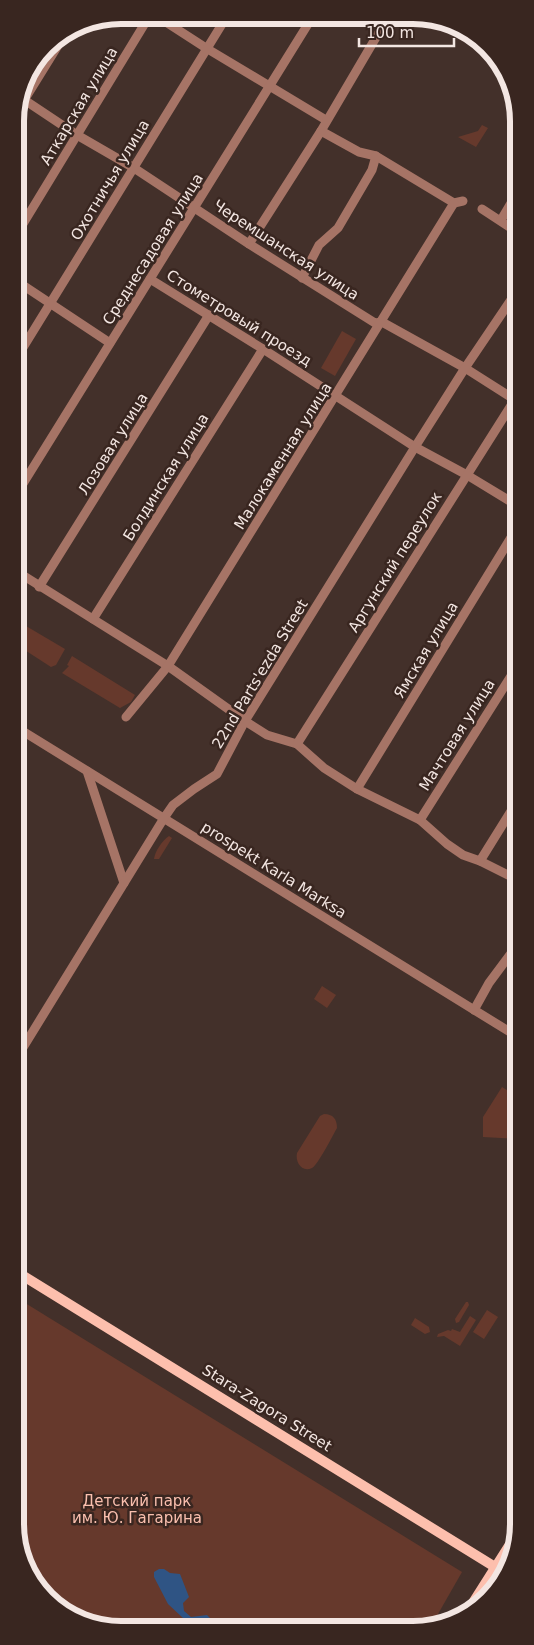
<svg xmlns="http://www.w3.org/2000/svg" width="534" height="1645" font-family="'DejaVu Sans',sans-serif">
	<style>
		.green { fill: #66392c }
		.water { fill: #2f5484 }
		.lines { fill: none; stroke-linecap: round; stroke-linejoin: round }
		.minor { stroke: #a67466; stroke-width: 9 }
		.major { stroke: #fdbfad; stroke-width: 10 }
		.labels { text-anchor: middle; stroke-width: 5; stroke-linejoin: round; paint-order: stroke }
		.street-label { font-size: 15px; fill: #f3e6e2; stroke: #392620 }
		.park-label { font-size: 15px; fill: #fabfae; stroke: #392620 }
		.rim { fill: none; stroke: #f3e6e2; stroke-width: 6 }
	</style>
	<rect width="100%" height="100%" fill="#43302a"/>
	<g class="green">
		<path d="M 482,125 L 488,128 L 476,147 L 458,137 L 478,131 Z"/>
		<path d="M 342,331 L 356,339 L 335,376 L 321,368 Z"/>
		<path d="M 26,626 L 65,649 L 56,665 L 51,667 L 17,645 L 16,642 Z"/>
		<path d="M 72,656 L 135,695 L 131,702 L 120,708 L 62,673 L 69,666 L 67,665 Z"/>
		<path d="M 169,836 L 172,838 L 159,859 L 154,859 C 155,851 162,841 169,836 Z"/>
		<path d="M 322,986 L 336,995 L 327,1008 L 314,999 Z"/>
		<path d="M 502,1087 L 518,1097 L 518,1139 L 483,1137 L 483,1117 Z"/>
		<path d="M 324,1114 C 333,1114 337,1119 337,1128 C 333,1135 318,1165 312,1168 C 302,1173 295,1162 297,1153 L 320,1116 Z"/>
		<path d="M 17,1298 L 462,1572 L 430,1628 L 100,1628 L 46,1599 L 17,1544 Z"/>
		<path d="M 466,1302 L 468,1302 L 469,1305 L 459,1322 L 456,1323 L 455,1319 Z"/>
		<path d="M 487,1310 L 498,1317 L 484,1339 L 473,1332 Z"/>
		<path d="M 470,1316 L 476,1320 L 460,1346 L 444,1336 L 437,1337 L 438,1334 L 448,1330 L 451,1331 L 452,1329 L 460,1332 Z"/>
		<path d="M 415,1318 L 429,1327 L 430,1332 L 425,1334 L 411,1325 Z"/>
	</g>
	<path class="water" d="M 159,1569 L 164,1569 L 170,1573 L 180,1574 L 189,1597 L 183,1603 L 184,1611 L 191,1617 L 207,1615 L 210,1618 L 210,1621 L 200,1625 L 197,1628 L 189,1628 L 183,1618 L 168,1604 L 154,1577 L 154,1572 Z"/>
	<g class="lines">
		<g class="minor">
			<path d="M 155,15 L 206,48 L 326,120"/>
			<path d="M 444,23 L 491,52"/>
			<path d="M 20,97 L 77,135 L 134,168 L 249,244 L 375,323 L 382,322 L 465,368 L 517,401"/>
			<path d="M 15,115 L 67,31"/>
			<path d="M 321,131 L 359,152 L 376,156 L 454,203 L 463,201"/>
			<path d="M 482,209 L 517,232"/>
			<path d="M 501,220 L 517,193"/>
			<path d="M 15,237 L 150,15"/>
			<path d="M 249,244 L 321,131 L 388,17"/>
			<path d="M 302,278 L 319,245 L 338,228 L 372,170 L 376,156"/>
			<path d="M 150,279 L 263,349 L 415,447 L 467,475 L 518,506"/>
			<path d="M 15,280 L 110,343"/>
			<path d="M 16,359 L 227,16"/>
			<path d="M 16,495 L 313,16"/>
			<path d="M 16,571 L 168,666 L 245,721 L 267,735 L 297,744 L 324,768 L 357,789 L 420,820 L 447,844 L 463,855 L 480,861 L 518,880"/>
			<path d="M 39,587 L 209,315"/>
			<path d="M 93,619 L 263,349"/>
			<path d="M 126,717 L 168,666 L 454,203"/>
			<path d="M 16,727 L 518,1037"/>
			<path d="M 297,744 L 517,396"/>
			<path d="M 87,771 L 124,883"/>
			<path d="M 357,789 L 518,526"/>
			<path d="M 420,820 L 518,665"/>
			<path d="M 480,861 L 518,800"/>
			<path d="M 474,1010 L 489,983 L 518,944"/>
			<path d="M 16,1059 L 164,818 L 173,805 L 194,789 L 217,774 L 245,721 L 415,447 L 465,368 L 517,291"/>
		</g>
		<g class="major">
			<path d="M 17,1272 L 495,1567"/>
			<path d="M 471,1606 L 519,1530"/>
		</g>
	</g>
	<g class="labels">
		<g class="street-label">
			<text transform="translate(79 106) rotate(-59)" y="5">Аткарская улица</text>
			<text transform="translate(110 180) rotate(-59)" y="5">Охотничья улица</text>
			<text transform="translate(153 249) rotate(-58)" y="5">Среднесадовая улица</text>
			<text transform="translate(286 250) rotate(33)" y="5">Черемшанская улица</text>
			<text transform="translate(239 318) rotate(32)" y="5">Стометровый проезд</text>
			<text transform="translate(113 444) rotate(-58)" y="5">Лозовая улица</text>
			<text transform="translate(283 456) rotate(-58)" y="5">Малокаменная улица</text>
			<text transform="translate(166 477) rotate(-58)" y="5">Болдинская улица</text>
			<text transform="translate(395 562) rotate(-58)" y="5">Аргунский переулок</text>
			<text transform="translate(426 650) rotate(-59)" y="5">Ямская улица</text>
			<text transform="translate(260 674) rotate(-59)" y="5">22nd Parts'ezda Street</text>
			<text transform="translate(457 735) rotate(-58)" y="5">Мачтовая улица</text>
			<text transform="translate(274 870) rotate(32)" y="5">prospekt Karla Marksa</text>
			<text transform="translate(267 1408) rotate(32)" y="5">Stara-Zagora Street</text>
		</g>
		<g class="park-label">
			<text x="137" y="1506">Детский парк<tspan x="137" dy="17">им. Ю. Гагарина</tspan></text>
		</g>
	</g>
	<path d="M0 0H534V1645H0ZM121 24H413A97 97 0 0 1 510 121V1524A97 97 0 0 1 413 1621H121A97 97 0 0 1 24 1524V121A97 97 0 0 1 121 24Z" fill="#392620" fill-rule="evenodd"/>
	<path class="rim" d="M121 24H413A97 97 0 0 1 510 121V1524A97 97 0 0 1 413 1621H121A97 97 0 0 1 24 1524V121A97 97 0 0 1 121 24Z"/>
	<path d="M359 38v8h95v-8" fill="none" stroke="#f3e6e2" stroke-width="2.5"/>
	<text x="366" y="38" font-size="15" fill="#f3e6e2" stroke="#392620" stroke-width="4" paint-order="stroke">100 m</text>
</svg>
